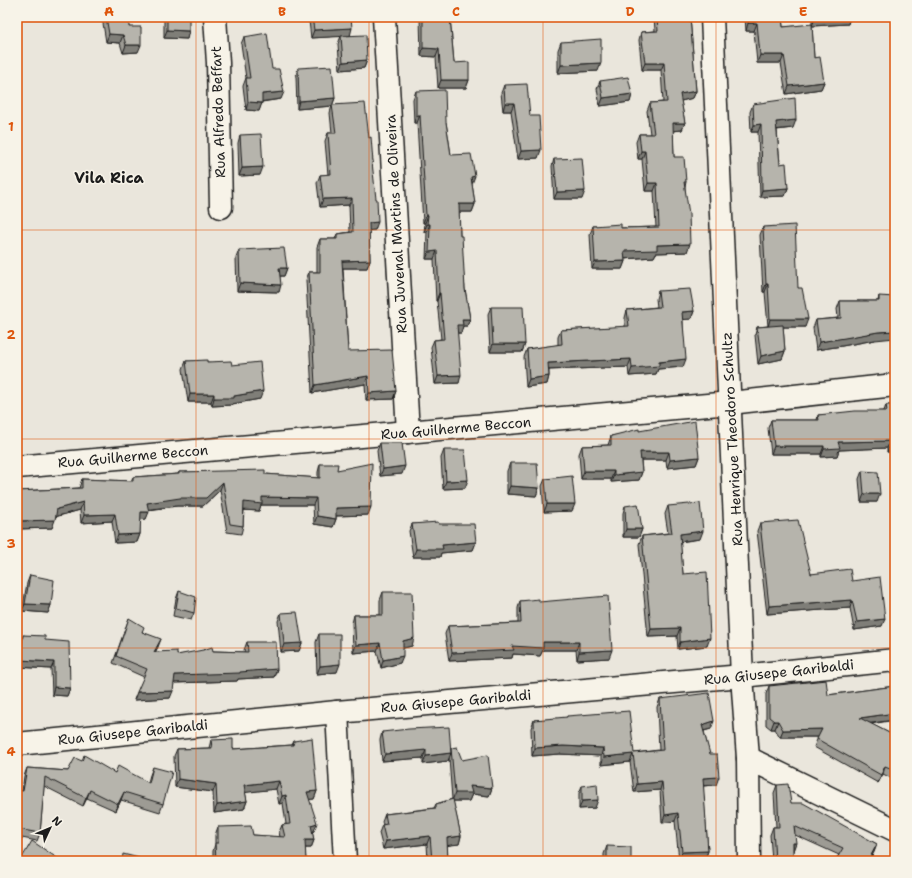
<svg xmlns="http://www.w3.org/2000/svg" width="912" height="878" font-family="'Shantell Sans',sans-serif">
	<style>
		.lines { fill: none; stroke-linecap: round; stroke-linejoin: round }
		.minor-casing { stroke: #1c1c1c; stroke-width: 25 }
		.minor { stroke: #f7f3e8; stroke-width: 22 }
		.wall { fill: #9d9b94; stroke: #1c1c1c }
		.shaded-wall { fill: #7f7e78; stroke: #1c1c1c }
		.building { fill: #b6b4ac; stroke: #1c1c1c }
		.grid { fill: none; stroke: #de560d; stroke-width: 1; stroke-opacity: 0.55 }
		.labels { text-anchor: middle; stroke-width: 3; stroke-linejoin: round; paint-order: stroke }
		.street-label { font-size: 14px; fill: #1c1c1c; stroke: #f7f3e8 }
		.neighbourhood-label { font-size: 15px; font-weight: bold; fill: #1c1c1c; stroke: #f7f3e8 }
		.neatline { fill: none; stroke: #de560d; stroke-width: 1.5 }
		.grid-label { font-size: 13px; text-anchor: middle; font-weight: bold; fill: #de560d }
	</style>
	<rect width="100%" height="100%" fill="#eae6dc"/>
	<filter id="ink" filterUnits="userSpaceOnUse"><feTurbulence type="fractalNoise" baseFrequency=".025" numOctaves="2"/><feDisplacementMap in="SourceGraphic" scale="8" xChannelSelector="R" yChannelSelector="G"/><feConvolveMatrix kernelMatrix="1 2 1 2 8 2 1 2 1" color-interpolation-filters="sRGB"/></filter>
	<g filter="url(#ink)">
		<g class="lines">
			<defs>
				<g id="minor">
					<path d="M 215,17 L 218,63 L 221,207"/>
					<path d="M 384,17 L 408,432"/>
					<path d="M 712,17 L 742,676 L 748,758 L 749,861"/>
					<path d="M 17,467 L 730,403 L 895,385"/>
					<path d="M 337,712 L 345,861"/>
					<path d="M 17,744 L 337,712 L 742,676 L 895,660"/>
					<path d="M 748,758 L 895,830"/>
				</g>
			</defs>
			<use href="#minor" class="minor-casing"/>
			<use href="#minor" class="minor"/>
		</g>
		<g class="wall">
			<path d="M 102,17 L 128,17 L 129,27 L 138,52 L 123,53 L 120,43 L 106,42 Z"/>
			<path d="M 164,17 L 189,17 L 187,39 L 164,38 Z"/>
			<path d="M 296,17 L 351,17 L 350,35 L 367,60 L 364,68 L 340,70 L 338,44 L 341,36 L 311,38 L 309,21 L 297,20 Z"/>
			<path d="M 420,17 L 450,17 L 454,63 L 469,80 L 466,88 L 438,88 L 436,57 L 421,56 Z"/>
			<path d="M 654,17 L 690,17 L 696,91 L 693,98 L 681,101 L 685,123 L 682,130 L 673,131 L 674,157 L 686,182 L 685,187 L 687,252 L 656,253 L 654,257 L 624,259 L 625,261 L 622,269 L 592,269 L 590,234 L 593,226 L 621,228 L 656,227 L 654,191 L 645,191 L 642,159 L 638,159 L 636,142 L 639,134 L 650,134 L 647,111 L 650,103 L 663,102 L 661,70 L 642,70 L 639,40 L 641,32 L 655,31 Z"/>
			<path d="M 745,17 L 782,17 L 783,27 L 812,25 L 812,17 L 850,17 L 848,24 L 812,26 L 814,58 L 824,82 L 821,89 L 786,94 L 781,63 L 757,63 L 754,31 L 746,31 Z"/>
			<path d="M 244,37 L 272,69 L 281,99 L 262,102 L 259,111 L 246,110 L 243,86 L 246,78 L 241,44 Z"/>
			<path d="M 561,42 L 598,71 L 558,73 L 558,50 Z"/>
			<path d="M 298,68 L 335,98 L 332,106 L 297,109 L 296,76 Z"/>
			<path d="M 600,81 L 632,94 L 630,102 L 600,106 L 597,89 Z"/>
			<path d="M 504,85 L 530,116 L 538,158 L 518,159 L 511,111 L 503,111 L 501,93 Z"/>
			<path d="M 416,91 L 446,122 L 451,155 L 472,184 L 475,204 L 472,212 L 459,212 L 460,236 L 465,289 L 470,319 L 467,326 L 463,326 L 461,333 L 457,333 L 459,383 L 435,384 L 431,347 L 434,340 L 441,339 L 437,301 L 436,301 L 434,259 L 426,259 L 427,232 L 424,232 L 425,223 L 423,223 L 417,123 L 414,123 L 413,99 Z"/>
			<path d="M 753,104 L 793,128 L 777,130 L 780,164 L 788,188 L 785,196 L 760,197 L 758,132 L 751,132 L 750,112 Z"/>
			<path d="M 332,105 L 369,138 L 373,162 L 372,164 L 375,230 L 369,230 L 370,260 L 367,268 L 343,268 L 348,351 L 396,391 L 393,399 L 366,400 L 365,384 L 312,393 L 306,280 L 309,272 L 317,272 L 317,247 L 320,239 L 335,239 L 337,234 L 350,232 L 349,205 L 320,207 L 317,183 L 320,175 L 328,175 L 325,141 L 328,133 L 332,133 L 330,113 Z"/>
			<path d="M 240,135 L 260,175 L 239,176 L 238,143 Z"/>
			<path d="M 554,159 L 582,199 L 554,199 L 552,166 Z"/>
			<path d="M 763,227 L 798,288 L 805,327 L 783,327 L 785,351 L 782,359 L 758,364 L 755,335 L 757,327 L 768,326 L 765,292 L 763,292 L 760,235 Z"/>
			<path d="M 239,250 L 287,268 L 284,276 L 280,276 L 279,292 L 237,291 L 236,258 Z"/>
			<path d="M 658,291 L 694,311 L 691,319 L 683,319 L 683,367 L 658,369 L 656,374 L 629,376 L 628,367 L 549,370 L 549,376 L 547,384 L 526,387 L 524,357 L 527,349 L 558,345 L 558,337 L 561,330 L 625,327 L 625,318 L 627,310 L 657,307 L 656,299 Z"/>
			<path d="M 879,296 L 875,340 L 842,346 L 816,350 L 813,328 L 816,320 L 838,318 L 837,309 L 840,301 L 878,301 Z"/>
			<path d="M 491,307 L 525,344 L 522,352 L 490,352 L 488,314 Z"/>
			<path d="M 186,361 L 207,362 L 232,365 L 260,399 L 232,404 L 231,405 L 212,406 L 211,402 L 188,402 L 183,369 Z"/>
			<path d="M 886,405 L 895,405 L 895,452 L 887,452 L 887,448 L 839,450 L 837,456 L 821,457 L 821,454 L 771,454 L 768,428 L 771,420 L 817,420 L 818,415 L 884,411 Z"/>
			<path d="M 639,431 L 699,457 L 696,465 L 667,468 L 666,460 L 641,460 L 642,472 L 639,480 L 611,482 L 611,479 L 581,479 L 579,454 L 582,446 L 608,445 L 611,436 Z"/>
			<path d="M 380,443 L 402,474 L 380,476 L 377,451 Z"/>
			<path d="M 444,450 L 465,488 L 443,489 L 441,458 Z"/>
			<path d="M 510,463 L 539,488 L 536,496 L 507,494 L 507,471 Z"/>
			<path d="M 320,464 L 337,470 L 368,515 L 336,516 L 336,519 L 333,527 L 314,524 L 313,505 L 261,505 L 259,511 L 244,510 L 243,526 L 241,534 L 227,532 L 220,490 L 203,506 L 177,506 L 149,510 L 146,519 L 140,520 L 140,534 L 137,542 L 115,543 L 112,521 L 81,523 L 80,510 L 55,517 L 52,528 L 17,529 L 17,491 L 79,488 L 82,479 L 131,481 L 133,477 L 178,474 L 179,472 L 265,474 L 318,478 L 318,472 Z"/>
			<path d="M 862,471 L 877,502 L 861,502 L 859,479 Z"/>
			<path d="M 545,479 L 572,511 L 544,512 L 542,486 Z"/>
			<path d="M 625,506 L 642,529 L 639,537 L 623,537 L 623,513 Z"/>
			<path d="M 668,506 L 700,539 L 680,542 L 683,574 L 707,646 L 678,649 L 677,636 L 648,637 L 639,544 L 642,536 L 668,533 L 665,514 Z"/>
			<path d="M 760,523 L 811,574 L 852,581 L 882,626 L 854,630 L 850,608 L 767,614 L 757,531 Z"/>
			<path d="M 412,524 L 439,524 L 476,542 L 473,550 L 441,553 L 440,557 L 413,557 L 409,531 Z"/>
			<path d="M 30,575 L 51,605 L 48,613 L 22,611 L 27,583 Z"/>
			<path d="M 179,591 L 194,613 L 191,620 L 173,616 L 176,599 Z"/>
			<path d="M 383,592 L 412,646 L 403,648 L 400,663 L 381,668 L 377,651 L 353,653 L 352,623 L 354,615 L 380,615 L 380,600 Z"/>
			<path d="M 520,601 L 539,602 L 609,658 L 577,660 L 576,650 L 543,650 L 540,656 L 513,654 L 512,658 L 449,661 L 445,634 L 448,626 L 518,623 L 518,608 Z"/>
			<path d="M 281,613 L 302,643 L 299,651 L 281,652 L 278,621 Z"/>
			<path d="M 129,618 L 158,647 L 155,652 L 177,655 L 213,651 L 245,652 L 244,650 L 247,642 L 277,669 L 274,677 L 238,679 L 237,681 L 174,683 L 170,698 L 134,700 L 144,677 L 113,663 Z"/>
			<path d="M 319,634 L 337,672 L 317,674 L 316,642 Z"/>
			<path d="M 23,635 L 45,640 L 70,688 L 67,696 L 52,695 L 51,669 L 17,667 L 20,643 Z"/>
			<path d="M 769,686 L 828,695 L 895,686 L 895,720 L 871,724 L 895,736 L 895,780 L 883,774 L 878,783 L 814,747 L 818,737 L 780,737 L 775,729 L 771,729 L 766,725 L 766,694 Z"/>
			<path d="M 660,699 L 711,729 L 704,731 L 716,785 L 703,786 L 708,851 L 705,859 L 679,860 L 675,821 L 662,823 L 660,790 L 634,792 L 630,762 L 601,765 L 601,756 L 560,754 L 532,756 L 531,728 L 534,720 L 567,718 L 567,716 L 634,753 L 659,750 L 657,707 Z"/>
			<path d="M 382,732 L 451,750 L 451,748 L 462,760 L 492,788 L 489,796 L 472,794 L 469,801 L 453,801 L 461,836 L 459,844 L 447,845 L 448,861 L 428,861 L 427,844 L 383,849 L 379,833 L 382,825 L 383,824 L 382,822 L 385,814 L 434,808 L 436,804 L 452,799 L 449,758 L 448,761 L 423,764 L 423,758 L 382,761 L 380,740 Z"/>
			<path d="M 211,740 L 233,749 L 292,745 L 294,741 L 317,791 L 314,799 L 309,799 L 314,831 L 312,832 L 314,840 L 311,848 L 305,848 L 306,861 L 213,861 L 213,851 L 215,844 L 215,835 L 218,827 L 253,835 L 280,837 L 279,832 L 282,825 L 286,824 L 283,803 L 279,804 L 276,789 L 245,792 L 247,801 L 244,809 L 214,813 L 213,792 L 175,787 L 174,756 L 177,749 L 209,748 Z"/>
			<path d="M 82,761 L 115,773 L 148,782 L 150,775 L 153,767 L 163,804 L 160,812 L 121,800 L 116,811 L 87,798 L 83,806 L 44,786 L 40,833 L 37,841 L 17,837 L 17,790 L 22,791 L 24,776 L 27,768 L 68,771 Z"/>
			<path d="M 777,785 L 791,803 L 877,844 L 874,852 L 869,861 L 835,861 L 839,855 L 795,835 L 793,851 L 793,861 L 772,861 L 770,835 L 773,827 L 776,827 L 774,793 Z"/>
			<path d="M 582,786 L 595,808 L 579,809 L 579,793 Z"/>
			<path d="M 607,846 L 631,861 L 604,861 L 604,854 Z"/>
		</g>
		<g class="shaded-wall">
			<path d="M 298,17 L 310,17 L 309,21 L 297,20 Z"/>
			<path d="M 834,17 L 850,17 L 848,24 L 812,26 L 815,18 Z"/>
			<path d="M 748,23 L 757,23 L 754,31 L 746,31 Z"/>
			<path d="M 352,28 L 350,36 L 311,38 L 314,30 Z"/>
			<path d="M 167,30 L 189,31 L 187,39 L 164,38 Z"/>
			<path d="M 109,34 L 123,35 L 120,43 L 106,42 Z"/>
			<path d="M 126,45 L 141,45 L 138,52 L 123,53 Z"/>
			<path d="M 423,48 L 439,49 L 436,57 L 421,56 Z"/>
			<path d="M 760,55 L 784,55 L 781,63 L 757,63 Z"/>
			<path d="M 367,60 L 364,68 L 340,70 L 343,62 Z"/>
			<path d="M 601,63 L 598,71 L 558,73 L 561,65 Z"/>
			<path d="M 645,63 L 664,63 L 661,70 L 642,70 Z"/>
			<path d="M 441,80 L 469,80 L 466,88 L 438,88 Z"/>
			<path d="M 824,82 L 821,89 L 786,94 L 789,86 Z"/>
			<path d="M 696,91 L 693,98 L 677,102 L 680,94 Z"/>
			<path d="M 284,92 L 281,99 L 259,102 L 262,94 Z"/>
			<path d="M 632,94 L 630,102 L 600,106 L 603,98 Z"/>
			<path d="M 335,98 L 332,106 L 297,109 L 299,101 Z"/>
			<path d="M 248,102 L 262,103 L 259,111 L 246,110 Z"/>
			<path d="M 505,103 L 514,103 L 511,111 L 503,111 Z"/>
			<path d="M 416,115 L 420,115 L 417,123 L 414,123 Z"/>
			<path d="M 796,120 L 793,128 L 773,130 L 776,122 Z"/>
			<path d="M 673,123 L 685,123 L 682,130 L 670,131 Z"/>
			<path d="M 761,124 L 758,132 L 751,132 L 754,125 Z"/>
			<path d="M 541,150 L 538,158 L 518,159 L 521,151 Z"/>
			<path d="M 641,151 L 645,151 L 642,159 L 638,159 Z"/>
			<path d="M 263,167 L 260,175 L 239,176 L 242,168 Z"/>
			<path d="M 475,176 L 472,184 L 471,177 Z"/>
			<path d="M 648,183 L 657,183 L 654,191 L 645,191 Z"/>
			<path d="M 788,188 L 785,196 L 760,197 L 762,190 Z"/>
			<path d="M 585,191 L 582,199 L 554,199 L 557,192 Z"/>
			<path d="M 352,198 L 349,205 L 320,207 L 323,199 Z"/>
			<path d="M 459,204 L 475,204 L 472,212 L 456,212 Z"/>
			<path d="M 426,215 L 428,215 L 425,223 L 423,223 Z"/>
			<path d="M 378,222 L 375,230 L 366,231 L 369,223 Z"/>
			<path d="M 427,224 L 430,224 L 427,232 L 424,232 Z"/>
			<path d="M 690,244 L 687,252 L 656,253 L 654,257 L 621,259 L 624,251 L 657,245 Z"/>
			<path d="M 437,251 L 434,259 L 426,259 L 429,252 Z"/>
			<path d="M 370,260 L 367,268 L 339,268 L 342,261 Z"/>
			<path d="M 625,261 L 622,269 L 592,269 L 595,262 Z"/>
			<path d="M 279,268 L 287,268 L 284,276 L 276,276 Z"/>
			<path d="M 240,283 L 281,285 L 279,292 L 237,291 Z"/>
			<path d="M 766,284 L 768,284 L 765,292 L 763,292 Z"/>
			<path d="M 439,293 L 440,293 L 437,301 L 436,301 Z"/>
			<path d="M 694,311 L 691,319 L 679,320 L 682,312 Z"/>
			<path d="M 462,319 L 470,319 L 467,326 L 463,326 L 461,333 L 454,333 L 457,325 Z"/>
			<path d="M 770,319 L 808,319 L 805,327 L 768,327 Z"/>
			<path d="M 895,331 L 895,338 L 875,340 L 842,346 L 816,350 L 819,342 L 878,332 Z"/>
			<path d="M 493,344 L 525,344 L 522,352 L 490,352 Z"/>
			<path d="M 785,351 L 782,359 L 758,364 L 761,356 Z"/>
			<path d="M 631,359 L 628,367 L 545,370 L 548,363 Z"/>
			<path d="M 686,359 L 683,367 L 658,369 L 656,374 L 629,376 L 632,368 L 659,362 Z"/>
			<path d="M 461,375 L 459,383 L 435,384 L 438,376 Z"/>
			<path d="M 368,376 L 365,384 L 312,393 L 315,385 Z"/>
			<path d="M 549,376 L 547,384 L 526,387 L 529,379 Z"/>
			<path d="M 263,391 L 260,399 L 232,404 L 231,405 L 212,406 L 214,398 L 234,396 Z"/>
			<path d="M 396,391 L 393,399 L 366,400 L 369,393 Z"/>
			<path d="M 190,394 L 214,394 L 211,402 L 188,402 Z"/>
			<path d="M 890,441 L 887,448 L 839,450 L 837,456 L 821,457 L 824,449 L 838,442 Z"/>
			<path d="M 895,444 L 895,452 L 887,452 L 890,445 Z"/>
			<path d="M 774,446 L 824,446 L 821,454 L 771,454 Z"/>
			<path d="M 640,452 L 669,452 L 666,460 L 637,460 Z"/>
			<path d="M 699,457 L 696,465 L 667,468 L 670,460 Z"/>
			<path d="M 405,466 L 402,474 L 380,476 L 383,469 Z"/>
			<path d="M 584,471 L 614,471 L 611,479 L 581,479 Z"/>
			<path d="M 642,472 L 639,480 L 611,482 L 614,475 Z"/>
			<path d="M 468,480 L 465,488 L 443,489 L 446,481 Z"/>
			<path d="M 223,482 L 220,490 L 203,506 L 177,506 L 144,510 L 147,503 Z"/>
			<path d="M 510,486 L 539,488 L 536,496 L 507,494 Z"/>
			<path d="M 864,494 L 880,494 L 877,502 L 861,502 Z"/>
			<path d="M 262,497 L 316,498 L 313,505 L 261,505 L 259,511 L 241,510 L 244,502 Z"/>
			<path d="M 83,502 L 80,510 L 54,517 L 57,509 Z"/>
			<path d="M 547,504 L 575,504 L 572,511 L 544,512 Z"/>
			<path d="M 371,507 L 368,515 L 333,516 L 336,508 Z"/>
			<path d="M 141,512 L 149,512 L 146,519 L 138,520 Z"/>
			<path d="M 115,514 L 112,521 L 81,523 L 84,515 Z"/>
			<path d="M 317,516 L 336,519 L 333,527 L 314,524 Z"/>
			<path d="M 55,520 L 52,528 L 17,529 L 17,521 Z"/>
			<path d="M 626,529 L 642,529 L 639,537 L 623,537 Z"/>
			<path d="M 703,531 L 700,539 L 677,542 L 680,534 Z"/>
			<path d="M 140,534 L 137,542 L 115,543 L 118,535 Z"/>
			<path d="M 476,542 L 473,550 L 441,553 L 440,557 L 413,557 L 416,549 L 442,545 Z"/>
			<path d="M 852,600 L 850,608 L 767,614 L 769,606 Z"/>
			<path d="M 25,604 L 51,605 L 48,613 L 22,611 Z"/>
			<path d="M 885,619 L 882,626 L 854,630 L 857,622 Z"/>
			<path d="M 680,628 L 677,636 L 648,637 L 651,629 Z"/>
			<path d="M 414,638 L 412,646 L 400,649 L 403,641 Z"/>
			<path d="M 710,638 L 707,646 L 678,649 L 680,642 Z"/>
			<path d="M 161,639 L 158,647 L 151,660 L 154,652 Z"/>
			<path d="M 543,642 L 579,642 L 576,650 L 543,650 L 540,656 L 513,654 L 512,658 L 449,661 L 452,653 Z"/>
			<path d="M 302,643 L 299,651 L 281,652 L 284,644 Z"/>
			<path d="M 380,643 L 377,651 L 353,653 L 356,645 Z"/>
			<path d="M 612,650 L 609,658 L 577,660 L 579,652 Z"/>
			<path d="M 403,656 L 400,663 L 381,668 L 383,660 Z"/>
			<path d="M 20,660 L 54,662 L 51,669 L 17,667 Z"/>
			<path d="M 340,664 L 337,672 L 317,674 L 320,666 Z"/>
			<path d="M 277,669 L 274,677 L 238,679 L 237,681 L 172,683 L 175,675 Z"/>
			<path d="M 54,687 L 70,688 L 67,696 L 52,695 Z"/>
			<path d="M 173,691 L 170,698 L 134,700 L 137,692 Z"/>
			<path d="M 895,713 L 895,720 L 857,725 L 860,718 Z"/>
			<path d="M 714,721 L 711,729 L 699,732 L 702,725 Z"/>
			<path d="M 774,721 L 778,721 L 775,729 L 771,729 Z"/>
			<path d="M 822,729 L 819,737 L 780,737 L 783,730 Z"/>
			<path d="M 563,746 L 603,748 L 601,756 L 560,754 L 532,756 L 535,748 Z"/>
			<path d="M 426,750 L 423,758 L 382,761 L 385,754 Z"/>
			<path d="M 451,753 L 448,761 L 423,764 L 426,756 Z"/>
			<path d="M 633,754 L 630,762 L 601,765 L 604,757 Z"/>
			<path d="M 885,766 L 883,774 L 878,783 L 881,775 Z"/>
			<path d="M 719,777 L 716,785 L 700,786 L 703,778 Z"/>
			<path d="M 178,779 L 216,784 L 213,792 L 175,787 Z"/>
			<path d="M 279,781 L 276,789 L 241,793 L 244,785 Z"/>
			<path d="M 662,782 L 660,790 L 634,792 L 637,784 Z"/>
			<path d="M 470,786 L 492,788 L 489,796 L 472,794 L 469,801 L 452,801 L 455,793 Z"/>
			<path d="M 90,790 L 87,798 L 83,806 L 86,798 Z"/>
			<path d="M 317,791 L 314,799 L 304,800 L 307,792 Z"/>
			<path d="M 124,792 L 121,800 L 116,811 L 118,804 Z"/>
			<path d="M 286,795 L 283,803 L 279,804 L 282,796 Z"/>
			<path d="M 598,800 L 595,808 L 579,809 L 582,801 Z"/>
			<path d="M 247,801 L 244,809 L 214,813 L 217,805 Z"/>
			<path d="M 678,813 L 675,821 L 662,823 L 665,815 Z"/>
			<path d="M 317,823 L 314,831 L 308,833 L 311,825 Z"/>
			<path d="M 430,836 L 427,844 L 383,849 L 386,841 Z"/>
			<path d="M 461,836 L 459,844 L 444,846 L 447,838 Z"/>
			<path d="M 305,840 L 314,840 L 311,848 L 302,848 Z"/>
			<path d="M 793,843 L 796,843 L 793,851 Z"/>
			<path d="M 877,844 L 874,852 L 869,861 L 868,861 Z"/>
			<path d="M 708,851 L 705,859 L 679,860 L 682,852 Z"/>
		</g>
		<g class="building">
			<path d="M 106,17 L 128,17 L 129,27 L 141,27 L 141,45 L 126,45 L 123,35 L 109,34 Z"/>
			<path d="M 167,17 L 189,17 L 189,31 L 167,30 Z"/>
			<path d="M 312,17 L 351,17 L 352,28 L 314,30 Z"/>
			<path d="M 423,17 L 450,17 L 454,63 L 469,62 L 469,80 L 441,80 L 439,49 L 423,48 Z"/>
			<path d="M 657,17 L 690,17 L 696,91 L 680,94 L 685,123 L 673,123 L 674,157 L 684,157 L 686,182 L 684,182 L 689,214 L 690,244 L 657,245 L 657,250 L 624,251 L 625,261 L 595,262 L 593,226 L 621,224 L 621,228 L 659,227 L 657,183 L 648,183 L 645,151 L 641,151 L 639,134 L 654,134 L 650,103 L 667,102 L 664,63 L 645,63 L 641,32 L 658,31 Z"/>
			<path d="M 748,17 L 782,17 L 783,27 L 812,24 L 814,58 L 820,57 L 824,82 L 789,86 L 784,55 L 760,55 L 757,23 L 748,23 Z"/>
			<path d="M 815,17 L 834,17 L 815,18 Z"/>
			<path d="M 267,33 L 272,69 L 279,69 L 284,92 L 262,94 L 262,103 L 248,102 L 246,78 L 250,78 L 244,37 Z"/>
			<path d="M 366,35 L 367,60 L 343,62 L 341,36 Z"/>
			<path d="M 601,39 L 601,63 L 561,65 L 561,42 Z"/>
			<path d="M 332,66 L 335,98 L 299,101 L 298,68 Z"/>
			<path d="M 628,77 L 632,94 L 603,98 L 600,81 Z"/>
			<path d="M 527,84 L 530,116 L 539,116 L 541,150 L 521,151 L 514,103 L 505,103 L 504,85 Z"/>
			<path d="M 445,90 L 446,122 L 451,155 L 471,154 L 475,176 L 471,177 L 475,204 L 459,204 L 460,236 L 462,236 L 465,289 L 470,319 L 462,319 L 463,325 L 457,325 L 461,375 L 438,376 L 434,340 L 444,339 L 440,293 L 439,293 L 437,251 L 429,252 L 430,224 L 427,224 L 428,215 L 426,215 L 420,115 L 416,115 L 416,91 Z"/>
			<path d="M 795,98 L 796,120 L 776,122 L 780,164 L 786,163 L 788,188 L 762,190 L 761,124 L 754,125 L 753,104 Z"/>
			<path d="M 365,103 L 369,138 L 371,137 L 373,162 L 372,162 L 376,199 L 377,199 L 378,222 L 369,223 L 370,260 L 342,261 L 348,351 L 392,350 L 396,391 L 369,393 L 368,376 L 315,385 L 309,272 L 320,272 L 320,239 L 337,239 L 337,234 L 353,232 L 352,198 L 323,199 L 320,175 L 331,174 L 328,133 L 336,133 L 332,105 Z"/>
			<path d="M 261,134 L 263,167 L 242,168 L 240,135 Z"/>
			<path d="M 582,158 L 585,191 L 557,192 L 554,159 Z"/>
			<path d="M 795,225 L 798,288 L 802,288 L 808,319 L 770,319 L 768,284 L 766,284 L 763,227 Z"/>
			<path d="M 284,248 L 287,268 L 279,268 L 281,285 L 240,283 L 239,250 Z"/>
			<path d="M 690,289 L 694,311 L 682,312 L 686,359 L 659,362 L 659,366 L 632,368 L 631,359 L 548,363 L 549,376 L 529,379 L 527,349 L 562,344 L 561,330 L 629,326 L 627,310 L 660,307 L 658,291 Z"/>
			<path d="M 879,296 L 895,297 L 895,331 L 878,332 L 845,338 L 819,342 L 816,320 L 841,318 L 840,301 L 879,301 Z"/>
			<path d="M 491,307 L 523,307 L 525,344 L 493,344 Z"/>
			<path d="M 783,325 L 785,351 L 761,356 L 757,327 Z"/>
			<path d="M 207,360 L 207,362 L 231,361 L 232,365 L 260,362 L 263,391 L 234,396 L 234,398 L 214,398 L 214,394 L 190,394 L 186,361 Z"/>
			<path d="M 886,405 L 895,405 L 895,444 L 890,445 L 890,441 L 838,442 L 840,448 L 824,449 L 824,446 L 774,446 L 771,420 L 819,420 L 818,415 L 855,411 L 887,411 Z"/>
			<path d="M 695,421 L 699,457 L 670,460 L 669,452 L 640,452 L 642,472 L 614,475 L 614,471 L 584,471 L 582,446 L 611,445 L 611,436 L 639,429 L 639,431 Z"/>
			<path d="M 380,443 L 402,443 L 405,466 L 383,469 Z"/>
			<path d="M 444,450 L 465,450 L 468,480 L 446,481 Z"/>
			<path d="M 372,463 L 371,507 L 336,508 L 336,519 L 317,516 L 316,498 L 262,497 L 262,504 L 244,502 L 243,526 L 230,524 L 223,482 L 206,498 L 180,498 L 147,503 L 149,512 L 141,512 L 140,534 L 118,535 L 115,514 L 84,515 L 83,502 L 57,509 L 55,520 L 17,521 L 17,491 L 82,488 L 82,479 L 133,481 L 133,477 L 179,474 L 179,472 L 265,470 L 265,474 L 320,478 L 320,464 L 338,464 L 337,470 Z"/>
			<path d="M 510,463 L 537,463 L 539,488 L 510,486 Z"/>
			<path d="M 862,471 L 878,472 L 880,494 L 864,494 Z"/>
			<path d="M 572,476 L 575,504 L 547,504 L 545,479 Z"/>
			<path d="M 700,503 L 703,531 L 680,534 L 683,574 L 707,572 L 710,638 L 680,642 L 680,628 L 651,629 L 642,536 L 672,533 L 668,506 Z"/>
			<path d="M 638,504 L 642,529 L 626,529 L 625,506 Z"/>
			<path d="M 798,520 L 811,574 L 850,569 L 852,581 L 880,577 L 885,619 L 857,622 L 852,600 L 769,606 L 760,523 Z"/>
			<path d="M 438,522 L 439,524 L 474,524 L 476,542 L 442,545 L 443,549 L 416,549 L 412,524 Z"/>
			<path d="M 30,575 L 54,580 L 51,605 L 25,604 Z"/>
			<path d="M 179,591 L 196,597 L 194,613 L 176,608 Z"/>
			<path d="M 383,592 L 412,592 L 414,638 L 403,641 L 403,656 L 383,660 L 380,643 L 356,645 L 354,615 L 383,615 Z"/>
			<path d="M 608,596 L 612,650 L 579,652 L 579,642 L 543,642 L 543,648 L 512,646 L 514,650 L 452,653 L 448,626 L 521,623 L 520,601 L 539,599 L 539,602 Z"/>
			<path d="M 297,612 L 302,643 L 284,644 L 281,613 Z"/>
			<path d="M 129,618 L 144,627 L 142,632 L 161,639 L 154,652 L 177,651 L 177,655 L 203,650 L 212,647 L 213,651 L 248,652 L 247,642 L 276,642 L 277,669 L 240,672 L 240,673 L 175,675 L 173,691 L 137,692 L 147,669 L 116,656 Z"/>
			<path d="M 319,634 L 340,634 L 340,664 L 320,666 Z"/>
			<path d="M 23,635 L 45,636 L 45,640 L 69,642 L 70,688 L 54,687 L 54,662 L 20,660 Z"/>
			<path d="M 17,671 L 20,671 L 17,696 Z"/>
			<path d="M 826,680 L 828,695 L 895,686 L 895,713 L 860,718 L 895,736 L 895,770 L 885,766 L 881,775 L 817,739 L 822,729 L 783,730 L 778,721 L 774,721 L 769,717 L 769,686 Z"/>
			<path d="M 709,693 L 714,721 L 702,725 L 710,754 L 717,754 L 719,777 L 703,778 L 708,851 L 682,852 L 678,813 L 665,815 L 662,782 L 637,784 L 633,754 L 604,757 L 603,748 L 563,746 L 535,748 L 534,720 L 567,717 L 567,716 L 629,711 L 634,753 L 663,750 L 660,699 Z"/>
			<path d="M 449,727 L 451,753 L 426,756 L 426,750 L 385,754 L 382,732 L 409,729 Z"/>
			<path d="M 312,738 L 317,791 L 307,792 L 317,823 L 311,825 L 314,840 L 305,840 L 306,861 L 216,861 L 215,843 L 218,843 L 218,827 L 251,826 L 253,835 L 285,837 L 282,825 L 290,824 L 286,795 L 282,796 L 279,781 L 244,785 L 247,801 L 217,805 L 216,784 L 178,779 L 177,749 L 212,748 L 211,740 L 233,739 L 233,749 L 293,745 L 294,741 Z"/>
			<path d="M 457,747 L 462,760 L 488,755 L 492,788 L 470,786 L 472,793 L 455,793 L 451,748 Z"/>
			<path d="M 84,755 L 115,773 L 118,766 L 149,783 L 153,767 L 172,772 L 163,804 L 124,792 L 118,804 L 90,790 L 86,798 L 45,777 L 40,833 L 17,829 L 17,790 L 23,791 L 27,768 L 68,771 L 75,758 L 82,761 Z"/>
			<path d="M 597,784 L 598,800 L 582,801 L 582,786 Z"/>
			<path d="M 788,784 L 791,803 L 803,803 L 877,844 L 868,861 L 837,861 L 836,860 L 843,848 L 794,826 L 796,843 L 793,843 L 793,861 L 775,861 L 773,827 L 779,827 L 777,785 Z"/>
			<path d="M 453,799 L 461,836 L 447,838 L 448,861 L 432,861 L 430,836 L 386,841 L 382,825 L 387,824 L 385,814 L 436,808 L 436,804 Z"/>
			<path d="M 32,841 L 57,858 L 56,861 L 20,861 Z"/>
			<path d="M 607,846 L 631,847 L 631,861 L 607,861 Z"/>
			<path d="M 123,854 L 139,858 L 138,861 L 122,861 Z"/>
		</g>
	</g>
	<path class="grid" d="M 196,17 L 196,861M 369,17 L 369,861M 543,17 L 543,861M 716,17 L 716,861M 17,230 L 895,230M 17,439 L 895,439M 17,648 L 895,648"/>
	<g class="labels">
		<g class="street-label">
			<text transform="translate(218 112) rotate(-92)" y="5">Rua Alfredo Beffart</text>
			<text transform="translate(396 224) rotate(-93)" y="5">Rua Juvenal Martins de Oliveira</text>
			<text transform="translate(456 428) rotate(-5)" y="5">Rua Guilherme Beccon</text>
			<text transform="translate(732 439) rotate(-93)" y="5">Rua Henrique Theodoro Schultz</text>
			<text transform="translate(133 456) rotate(-5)" y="5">Rua Guilherme Beccon</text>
			<text transform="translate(779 672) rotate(-6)" y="5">Rua Giusepe Garibaldi</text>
			<text transform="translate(456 701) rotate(-5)" y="5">Rua Giusepe Garibaldi</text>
			<text transform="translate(133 732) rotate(-6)" y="5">Rua Giusepe Garibaldi</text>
		</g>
		<g class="neighbourhood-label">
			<text x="109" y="183">Vila Rica</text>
		</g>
	</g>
	<rect width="912" height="878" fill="none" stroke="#f7f3e8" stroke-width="44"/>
	<g transform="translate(50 828) rotate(46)" stroke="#f7f3e8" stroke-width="3" paint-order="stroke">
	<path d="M0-3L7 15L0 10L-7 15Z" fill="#1c1c1c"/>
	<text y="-6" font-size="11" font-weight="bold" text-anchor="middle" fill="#1c1c1c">N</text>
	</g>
	<rect x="22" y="22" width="868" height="834" class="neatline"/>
	<g class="grid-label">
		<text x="109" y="16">A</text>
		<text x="282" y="16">B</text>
		<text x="456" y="16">C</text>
		<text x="630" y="16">D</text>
		<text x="803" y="16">E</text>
		<text x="11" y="131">1</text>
		<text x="11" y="339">2</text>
		<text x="11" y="548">3</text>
		<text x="11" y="756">4</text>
	</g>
</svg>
